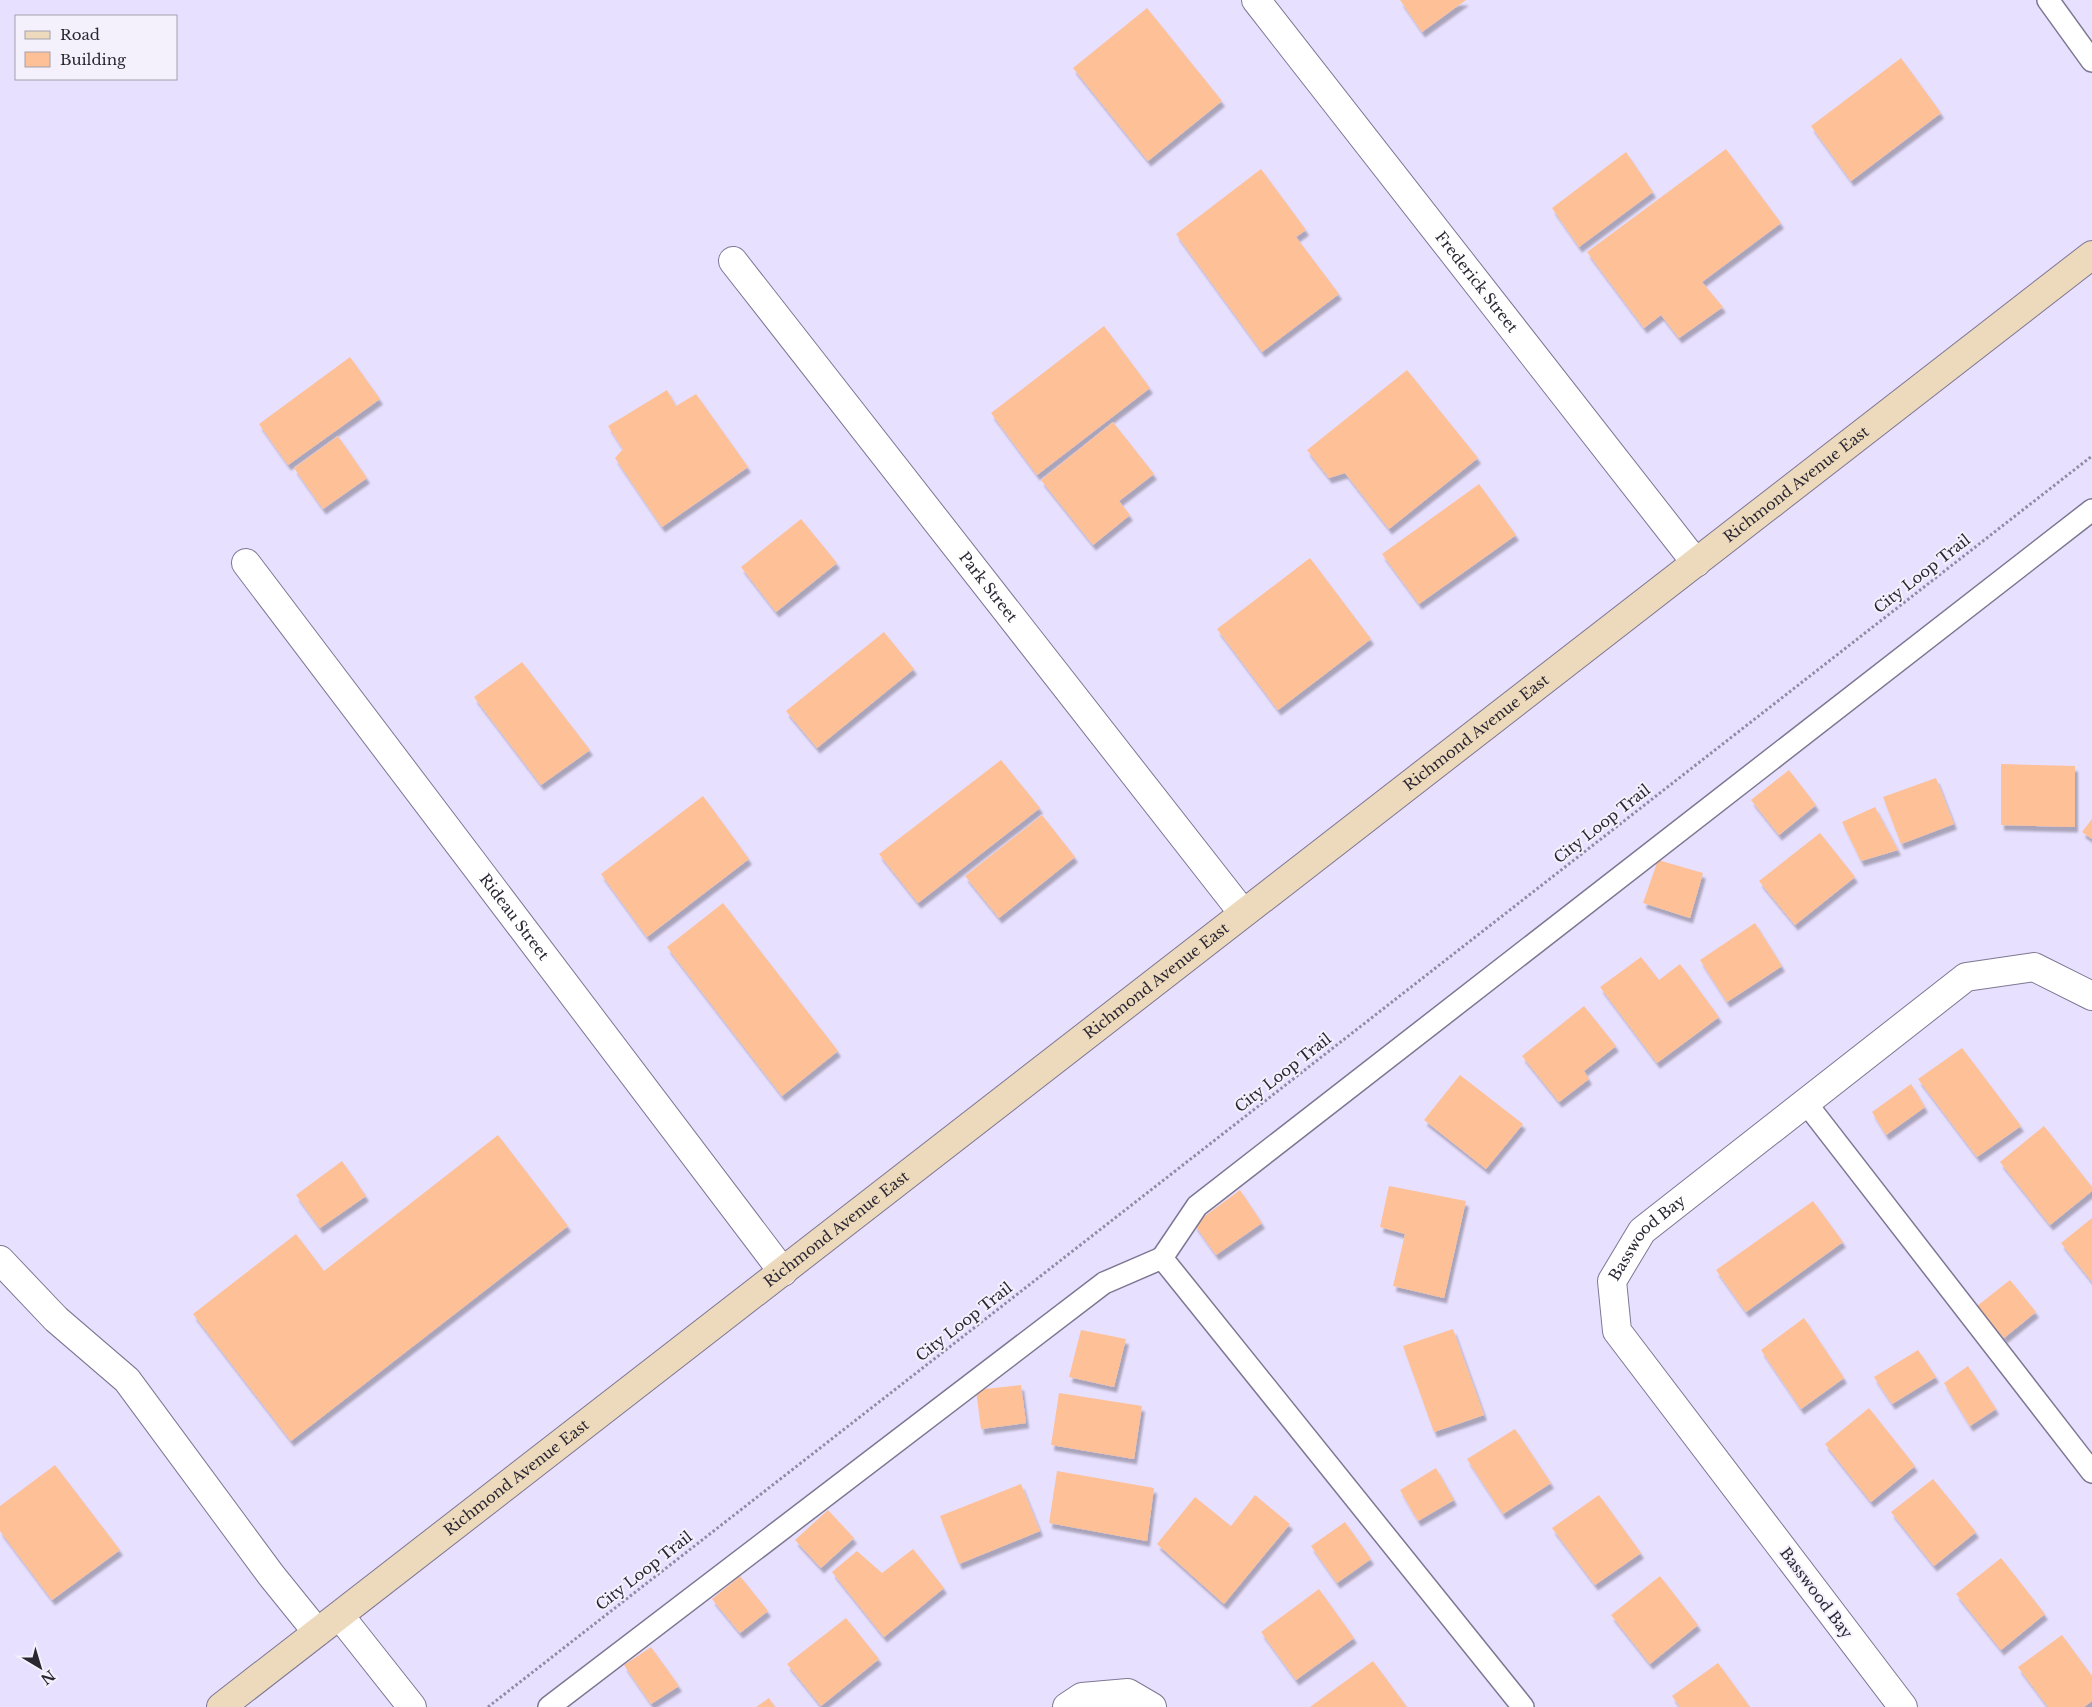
<svg xmlns="http://www.w3.org/2000/svg" width="2092" height="1707" font-family="'Libre Baskerville',serif">
	<style>
		.building { fill: #fec097; filter: url(#shadow) }
		.lines { fill: none; stroke-linecap: round; stroke-linejoin: round }
		.service-casing { stroke: #7e7792; stroke-width: 24 }
		.minor-casing { stroke: #7e7792; stroke-width: 30 }
		.secondary-casing { stroke: #7e7792; stroke-width: 30 }
		.path { stroke: #928ca3; stroke-width: 3; stroke-dasharray: 2.5 2.5; stroke-linecap: butt }
		.service { stroke: #fff; stroke-width: 21 }
		.minor { stroke: #fff; stroke-width: 28 }
		.secondary { stroke: #eddabd; stroke-width: 28 }
		.labels { text-anchor: middle; stroke-width: 4; stroke-linejoin: round; paint-order: stroke }
		.street-label { font-size: 15px; fill: #2a2733; stroke: #f4f1fd }
	</style>
	<defs>
		<filter id="shadow"><feDropShadow dx="3" dy="5.5" stdDeviation="1" flood-color="#0004"/></filter>
	</defs>
	<rect width="100%" height="100%" fill="#e8e0ff"/>
	<g class="building">
		<path d="M 1400,0 L 1466,0 L 1422,32 Z"/>
		<path d="M 1147,8 L 1222,101 L 1148,161 L 1073,68 Z"/>
		<path d="M 1901,58 L 1941,113 L 1851,181 L 1811,126 Z"/>
		<path d="M 1726,149 L 1781,223 L 1702,282 L 1723,307 L 1679,338 L 1661,315 L 1644,328 L 1587,252 Z"/>
		<path d="M 1626,152 L 1653,192 L 1579,247 L 1552,208 Z"/>
		<path d="M 1261,169 L 1306,230 L 1296,237 L 1339,294 L 1262,352 L 1176,234 Z"/>
		<path d="M 1104,326 L 1150,388 L 1037,475 L 991,413 Z"/>
		<path d="M 350,357 L 380,399 L 288,465 L 259,424 Z"/>
		<path d="M 1407,370 L 1478,458 L 1389,529 L 1345,473 L 1329,478 L 1307,450 Z"/>
		<path d="M 667,390 L 676,406 L 696,394 L 748,467 L 662,527 L 615,458 L 623,449 L 608,426 Z"/>
		<path d="M 1113,422 L 1154,474 L 1119,501 L 1130,515 L 1093,545 L 1041,480 Z"/>
		<path d="M 338,436 L 367,478 L 323,509 L 294,468 Z"/>
		<path d="M 1479,484 L 1516,535 L 1419,604 L 1382,554 Z"/>
		<path d="M 801,519 L 837,563 L 776,612 L 741,567 Z"/>
		<path d="M 1310,558 L 1371,639 L 1278,710 L 1217,629 Z"/>
		<path d="M 884,632 L 914,669 L 817,748 L 786,711 Z"/>
		<path d="M 522,662 L 590,750 L 541,785 L 474,697 Z"/>
		<path d="M 1001,760 L 1040,808 L 918,903 L 879,854 Z"/>
		<path d="M 2001,764 L 2075,766 L 2075,827 L 2001,825 Z"/>
		<path d="M 1789,770 L 1816,805 L 1779,835 L 1751,800 Z"/>
		<path d="M 1936,778 L 1954,824 L 1901,844 L 1883,797 Z"/>
		<path d="M 703,796 L 749,859 L 647,937 L 601,874 Z"/>
		<path d="M 1875,807 L 1898,850 L 1861,861 L 1842,822 Z"/>
		<path d="M 1042,815 L 1075,857 L 999,918 L 965,876 Z"/>
		<path d="M 2092,819 L 2092,839 L 2082,832 Z"/>
		<path d="M 1820,833 L 1855,877 L 1795,925 L 1759,881 Z"/>
		<path d="M 1658,860 L 1703,873 L 1690,918 L 1643,903 Z"/>
		<path d="M 723,903 L 838,1051 L 782,1096 L 667,947 Z"/>
		<path d="M 1755,923 L 1782,966 L 1727,1002 L 1700,960 Z"/>
		<path d="M 1641,957 L 1659,980 L 1680,964 L 1719,1017 L 1657,1063 L 1600,987 Z"/>
		<path d="M 1584,1006 L 1616,1046 L 1584,1071 L 1589,1079 L 1559,1102 L 1522,1056 Z"/>
		<path d="M 1962,1048 L 2021,1126 L 1977,1157 L 1918,1079 Z"/>
		<path d="M 1460,1075 L 1523,1124 L 1486,1169 L 1424,1120 Z"/>
		<path d="M 1911,1084 L 1925,1107 L 1886,1135 L 1872,1112 Z"/>
		<path d="M 2044,1126 L 2092,1187 L 2092,1191 L 2050,1225 L 2000,1162 Z"/>
		<path d="M 498,1135 L 568,1226 L 291,1441 L 193,1314 L 296,1234 L 324,1271 Z"/>
		<path d="M 342,1161 L 366,1196 L 320,1228 L 296,1195 Z"/>
		<path d="M 1389,1186 L 1466,1201 L 1444,1298 L 1393,1286 L 1405,1234 L 1380,1227 Z"/>
		<path d="M 1240,1190 L 1262,1223 L 1216,1255 L 1194,1224 Z"/>
		<path d="M 1813,1201 L 1843,1242 L 1746,1312 L 1716,1270 Z"/>
		<path d="M 2092,1218 L 2092,1282 L 2061,1243 Z"/>
		<path d="M 2010,1280 L 2036,1312 L 2004,1338 L 1977,1306 Z"/>
		<path d="M 1804,1318 L 1844,1378 L 1801,1409 L 1761,1350 Z"/>
		<path d="M 1453,1329 L 1484,1415 L 1434,1432 L 1403,1346 Z"/>
		<path d="M 1081,1330 L 1126,1339 L 1114,1387 L 1069,1377 Z"/>
		<path d="M 1918,1350 L 1936,1377 L 1892,1404 L 1874,1377 Z"/>
		<path d="M 1968,1366 L 1996,1409 L 1970,1426 L 1944,1383 Z"/>
		<path d="M 1021,1385 L 1026,1423 L 981,1429 L 976,1390 Z"/>
		<path d="M 1059,1393 L 1142,1406 L 1134,1459 L 1051,1445 Z"/>
		<path d="M 1869,1408 L 1915,1466 L 1871,1502 L 1825,1444 Z"/>
		<path d="M 1515,1429 L 1551,1483 L 1503,1514 L 1467,1459 Z"/>
		<path d="M 55,1465 L 120,1550 L 52,1600 L 0,1531 L 0,1506 Z"/>
		<path d="M 1436,1468 L 1454,1500 L 1418,1521 L 1400,1490 Z"/>
		<path d="M 1057,1471 L 1154,1488 L 1147,1541 L 1049,1523 Z"/>
		<path d="M 1933,1479 L 1976,1532 L 1934,1566 L 1891,1512 Z"/>
		<path d="M 1021,1484 L 1040,1531 L 959,1564 L 940,1516 Z"/>
		<path d="M 1255,1495 L 1290,1524 L 1224,1604 L 1157,1544 L 1195,1497 L 1231,1526 Z"/>
		<path d="M 1599,1495 L 1641,1553 L 1595,1585 L 1552,1528 Z"/>
		<path d="M 828,1510 L 854,1538 L 821,1568 L 795,1540 Z"/>
		<path d="M 1345,1522 L 1371,1559 L 1337,1583 L 1311,1546 Z"/>
		<path d="M 913,1549 L 944,1588 L 884,1637 L 832,1572 L 857,1551 L 882,1573 Z"/>
		<path d="M 2001,1558 L 2045,1614 L 2001,1650 L 1956,1594 Z"/>
		<path d="M 740,1576 L 768,1611 L 740,1633 L 712,1599 Z"/>
		<path d="M 1660,1576 L 1698,1625 L 1650,1664 L 1611,1615 Z"/>
		<path d="M 1319,1589 L 1354,1638 L 1296,1680 L 1261,1632 Z"/>
		<path d="M 846,1618 L 879,1659 L 821,1706 L 787,1664 Z"/>
		<path d="M 2062,1635 L 2092,1676 L 2092,1701 L 2084,1707 L 2048,1707 L 2018,1667 Z"/>
		<path d="M 651,1647 L 679,1686 L 651,1704 L 624,1665 Z"/>
		<path d="M 1373,1661 L 1407,1707 L 1310,1707 Z"/>
		<path d="M 1718,1663 L 1750,1707 L 1680,1707 L 1672,1696 Z"/>
		<path d="M 769,1698 L 775,1707 L 756,1707 Z"/>
	</g>
	<g class="lines">
		<defs>
			<g id="service">
				<path d="M 2048,0 L 2092,61"/>
				<path d="M 1806,1103 L 2092,1472"/>
				<path d="M 1162,1258 L 1197,1206 L 2092,510"/>
				<path d="M 549,1707 L 1104,1283 L 1162,1258 L 1523,1707"/>
			</g>
			<g id="minor">
				<path id="s1" d="M 1256,0 L 1696,563"/>
				<path id="s2" d="M 733,261 L 1243,913"/>
				<path id="s3" d="M 246,563 L 783,1272"/>
				<path d="M 0,1260 L 56,1319 L 127,1380 L 271,1575 L 317,1632"/>
				<path d="M 340,1616 L 412,1707"/>
				<path d="M 1067,1707 L 1082,1697 L 1128,1693 L 1152,1707"/>
				<path id="s4" d="M 1903,1707 L 1617,1331 L 1612,1281 L 1642,1231 L 1966,977 L 2034,967 L 2092,996"/>
			</g>
			<g id="secondary">
				<path id="s5" d="M 221,1707 L 2092,255"/>
			</g>
		</defs>
		<use href="#service" class="service-casing"/>
		<use href="#minor" class="minor-casing"/>
		<use href="#secondary" class="secondary-casing"/>
		<path class="path" d="M 488,1707 L 2092,456"/>
		<use href="#service" class="service"/>
		<use href="#minor" class="minor"/>
		<use href="#secondary" class="secondary"/>
	</g>
	<g class="labels">
		<g class="street-label">
			<text dy="5" stroke="none"><textPath href="#s1" startOffset="358">Frederick Street</textPath></text>
			<text dy="5" stroke="none"><textPath href="#s5" startOffset="1994">Richmond Avenue East</textPath></text>
			<text transform="translate(1922 574) rotate(-38)" y="5">City Loop Trail</text>
			<text dy="5" stroke="none"><textPath href="#s2" startOffset="414">Park Street</textPath></text>
			<text dy="5" stroke="none"><textPath href="#s5" startOffset="1589">Richmond Avenue East</textPath></text>
			<text transform="translate(1602 824) rotate(-38)" y="5">City Loop Trail</text>
			<text dy="5" stroke="none"><textPath href="#s3" startOffset="444">Rideau Street</textPath></text>
			<text dy="5" stroke="none"><textPath href="#s5" startOffset="1184">Richmond Avenue East</textPath></text>
			<text transform="translate(1283 1073) rotate(-38)" y="5">City Loop Trail</text>
			<text dy="5" stroke="none"><textPath href="#s5" startOffset="779">Richmond Avenue East</textPath></text>
			<text dy="5" stroke="none"><textPath href="#s4" startOffset="579">Basswood Bay</textPath></text>
			<text transform="translate(964 1322) rotate(-38)" y="5">City Loop Trail</text>
			<text dy="5" stroke="none"><textPath href="#s5" startOffset="374">Richmond Avenue East</textPath></text>
			<text transform="translate(644 1571) rotate(-38)" y="5">City Loop Trail</text>
			<text transform="translate(1816 1593) rotate(53)" y="5">Basswood Bay</text>
		</g>
	</g>
	<rect x="15" y="15" width="162" height="65" fill="#f4f1fd" stroke="#a3a0ac"/>
	<rect x="25" y="31" width="25" height="8" fill="#eddabd" stroke="#a3a0ac"/>
	<text x="60" y="40" font-size="15" fill="#2a2733">Road</text>
	<rect x="25" y="52" width="25" height="15" fill="#fec097" stroke="#a3a0ac"/>
	<text x="60" y="65" font-size="15" fill="#2a2733">Building</text>
	<g transform="translate(40 1667) rotate(142)" stroke="#f4f1fd" stroke-width="4" paint-order="stroke">
	<path d="M0-4L9 19L0 12L-9 19Z" fill="#2a2733"/>
	<text y="-8" font-size="14" font-weight="bold" text-anchor="middle" fill="#2a2733">N</text>
	</g>
</svg>
